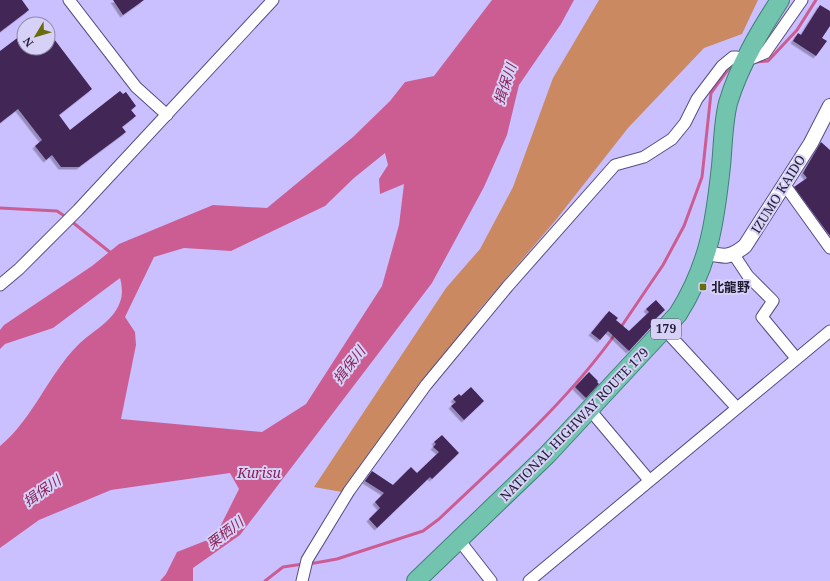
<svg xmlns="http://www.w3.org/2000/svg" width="830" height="581" font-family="'Noto Serif','Noto Sans JP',serif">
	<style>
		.green { fill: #ca8961 }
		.water { fill: #cc5d93; fill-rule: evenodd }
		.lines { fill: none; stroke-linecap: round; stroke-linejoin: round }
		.stream { stroke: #cc5d93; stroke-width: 3 }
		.building { fill: #432655; filter: url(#shadow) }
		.minor-casing { stroke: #584d83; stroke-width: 13 }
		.tertiary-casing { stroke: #584d83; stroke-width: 16 }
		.trunk-casing { stroke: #3f8075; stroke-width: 20 }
		.minor { stroke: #fff; stroke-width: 11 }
		.tertiary { stroke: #fff; stroke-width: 14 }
		.trunk { stroke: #73c4ae; stroke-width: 18 }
		.poi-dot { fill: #696c0d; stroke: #d7d1f7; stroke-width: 1.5 }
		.labels { text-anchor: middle; stroke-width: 4; stroke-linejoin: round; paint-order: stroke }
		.shield { fill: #d7d1f7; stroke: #57526e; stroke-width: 1 }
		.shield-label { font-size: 12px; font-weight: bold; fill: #201c33 }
		.street-label { font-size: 13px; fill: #201c33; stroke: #d7d1f7 }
		.poi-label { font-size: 13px; font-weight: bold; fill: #201c33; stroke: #d7d1f7; text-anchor: start }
		.water-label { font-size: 14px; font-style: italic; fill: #88235a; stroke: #d7d1f7 }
	</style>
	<defs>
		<filter id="shadow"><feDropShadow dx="-2.5" dy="2.5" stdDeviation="0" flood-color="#0004"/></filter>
	</defs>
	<rect width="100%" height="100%" fill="#cac0ff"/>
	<path class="green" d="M 599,0 L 758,0 L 742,34 L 704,48 L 628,128 L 555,221 L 479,310 L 342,492 L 314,487 L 446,288 L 480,249 L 513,187 L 553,78 Z"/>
	<path class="water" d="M 492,0 L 574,0 L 561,24 L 519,85 L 507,135 L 484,187 L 432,283 L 240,535 L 193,568 L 193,581 L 160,581 L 166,574 L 177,552 L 215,537 L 239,489 L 230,473 L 111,490 L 39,520 L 0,548 L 0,446 C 33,419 48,375 78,345 C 92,331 113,322 120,302 C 123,295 122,285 120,278 L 53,328 L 5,344 L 0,349 L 0,330 L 4,325 L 92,266 L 119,244 L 213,205 L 267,208 L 353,137 L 390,101 L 405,82 L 434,76 ZM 385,153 L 388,165 L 379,179 L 380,194 L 404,184 L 399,225 L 382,286 L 306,404 L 262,432 L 121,419 L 136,345 L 135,332 L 125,317 L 154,257 L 184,248 L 231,251 L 325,206 L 354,178 Z"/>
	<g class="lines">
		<g class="stream">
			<path d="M 756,62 L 768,61 L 797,30 L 816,0"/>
			<path d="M 0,208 L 57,211 L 66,217"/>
			<path d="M 71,221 L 111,253"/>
			<path d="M 621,327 L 663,265 L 684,226 L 702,177 L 711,93 L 732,64"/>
			<path d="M 309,564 L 337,559 L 423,531 L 439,519 C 501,460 566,403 616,333"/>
			<path d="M 265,581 L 283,567 L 303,564"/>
		</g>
	</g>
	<g class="building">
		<path d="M 0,0 L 22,0 L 29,10 L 0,32 Z"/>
		<path d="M 113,0 L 144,0 L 123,15 Z"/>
		<path d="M 820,5 L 830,11 L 830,26 L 822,38 L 827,41 L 816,56 L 793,41 L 798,33 L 801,35 Z"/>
		<path d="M 48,31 L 92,89 L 59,115 L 70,130 L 120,91 L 123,94 L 126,92 L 136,106 L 131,110 L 136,116 L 122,127 L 126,132 L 79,167 L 61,167 L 52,155 L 46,160 L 35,146 L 42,140 L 18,109 L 0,123 L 0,51 L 24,33 L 24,48 L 48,48 Z"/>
		<path d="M 821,142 L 830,150 L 830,236 L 794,187 L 807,178 L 803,173 Z"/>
		<path d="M 656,300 L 665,310 L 650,324 L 652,326 L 629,351 L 608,331 L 600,340 L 591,333 L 609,311 L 618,318 L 616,320 L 629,331 L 649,312 L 646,309 Z"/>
		<path d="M 589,372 L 598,381 L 597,382 L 599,384 L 586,398 L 575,387 Z"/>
		<path d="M 471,387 L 484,401 L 464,420 L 451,406 L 456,402 L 453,399 L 459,394 L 461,396 Z"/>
		<path d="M 442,435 L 459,453 L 432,479 L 430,477 L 377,528 L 369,519 L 380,508 L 375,502 L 384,493 L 365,481 L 372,471 L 393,485 L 411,467 L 417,473 L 439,452 L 433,447 L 436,444 L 434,442 Z"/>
	</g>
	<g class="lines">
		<defs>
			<g id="minor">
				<path d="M 69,0 L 136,87 L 167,115"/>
				<path d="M 753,58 L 765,53 L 802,0"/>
				<path d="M 784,184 L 830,248"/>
				<path d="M 734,255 L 748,276 L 773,301 L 762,317 L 796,358"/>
				<path d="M 0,285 L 19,269 L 78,210 L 273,0"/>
				<path d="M 665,330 L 737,408"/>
				<path d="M 590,410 L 649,480"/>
				<path d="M 459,540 L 491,581"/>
				<path d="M 302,581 L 307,560 L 349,491 L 426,385 L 508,286 L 615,165 L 644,157 L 672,139 L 685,123 L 697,99 L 722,66 L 733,57 L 737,57"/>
				<path d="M 529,581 L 830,331"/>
			</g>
			<path id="tertiary" d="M 707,253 C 725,257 730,258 745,246 L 811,143 L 830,106"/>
			<path id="trunk" d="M 416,581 L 547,455 L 678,314 C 709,265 715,222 721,166 C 723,146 723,123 728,103 C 739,66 759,32 780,0"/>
		</defs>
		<use href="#minor" class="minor-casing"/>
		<use href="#tertiary" class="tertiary-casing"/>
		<use href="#trunk" class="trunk-casing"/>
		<use href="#minor" class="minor"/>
		<use href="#tertiary" class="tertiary"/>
		<use href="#trunk" class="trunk"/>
	</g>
	<rect class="poi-dot" x="699" y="283" width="8" height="8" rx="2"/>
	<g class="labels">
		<rect class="shield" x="651" y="319" width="30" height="20" rx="3"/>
		<g class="shield-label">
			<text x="666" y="333">179</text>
		</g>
		<g class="street-label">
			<text transform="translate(778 194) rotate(-58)" y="5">IZUMO KAIDO</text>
			<text transform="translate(574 424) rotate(-46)" y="5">NATIONAL HIGHWAY ROUTE 179</text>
		</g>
		<g class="poi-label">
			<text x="711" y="292">北龍野</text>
		</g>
		<g class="water-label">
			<text transform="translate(505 84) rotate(-72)" y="5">揖保川</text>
			<text transform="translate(349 365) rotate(-52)" y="5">揖保川</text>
			<text x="259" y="478">Kurisu</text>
			<text transform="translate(42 491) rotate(-35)" y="5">揖保川</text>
			<text transform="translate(225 533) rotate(-38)" y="5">栗栖川</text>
		</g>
	</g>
	<g transform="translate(36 36) rotate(232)"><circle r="19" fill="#d7d1f7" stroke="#8e89a9"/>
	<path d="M0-3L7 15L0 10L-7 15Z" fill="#696c0d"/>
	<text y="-6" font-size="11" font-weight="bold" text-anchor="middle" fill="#201c33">N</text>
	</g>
</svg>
